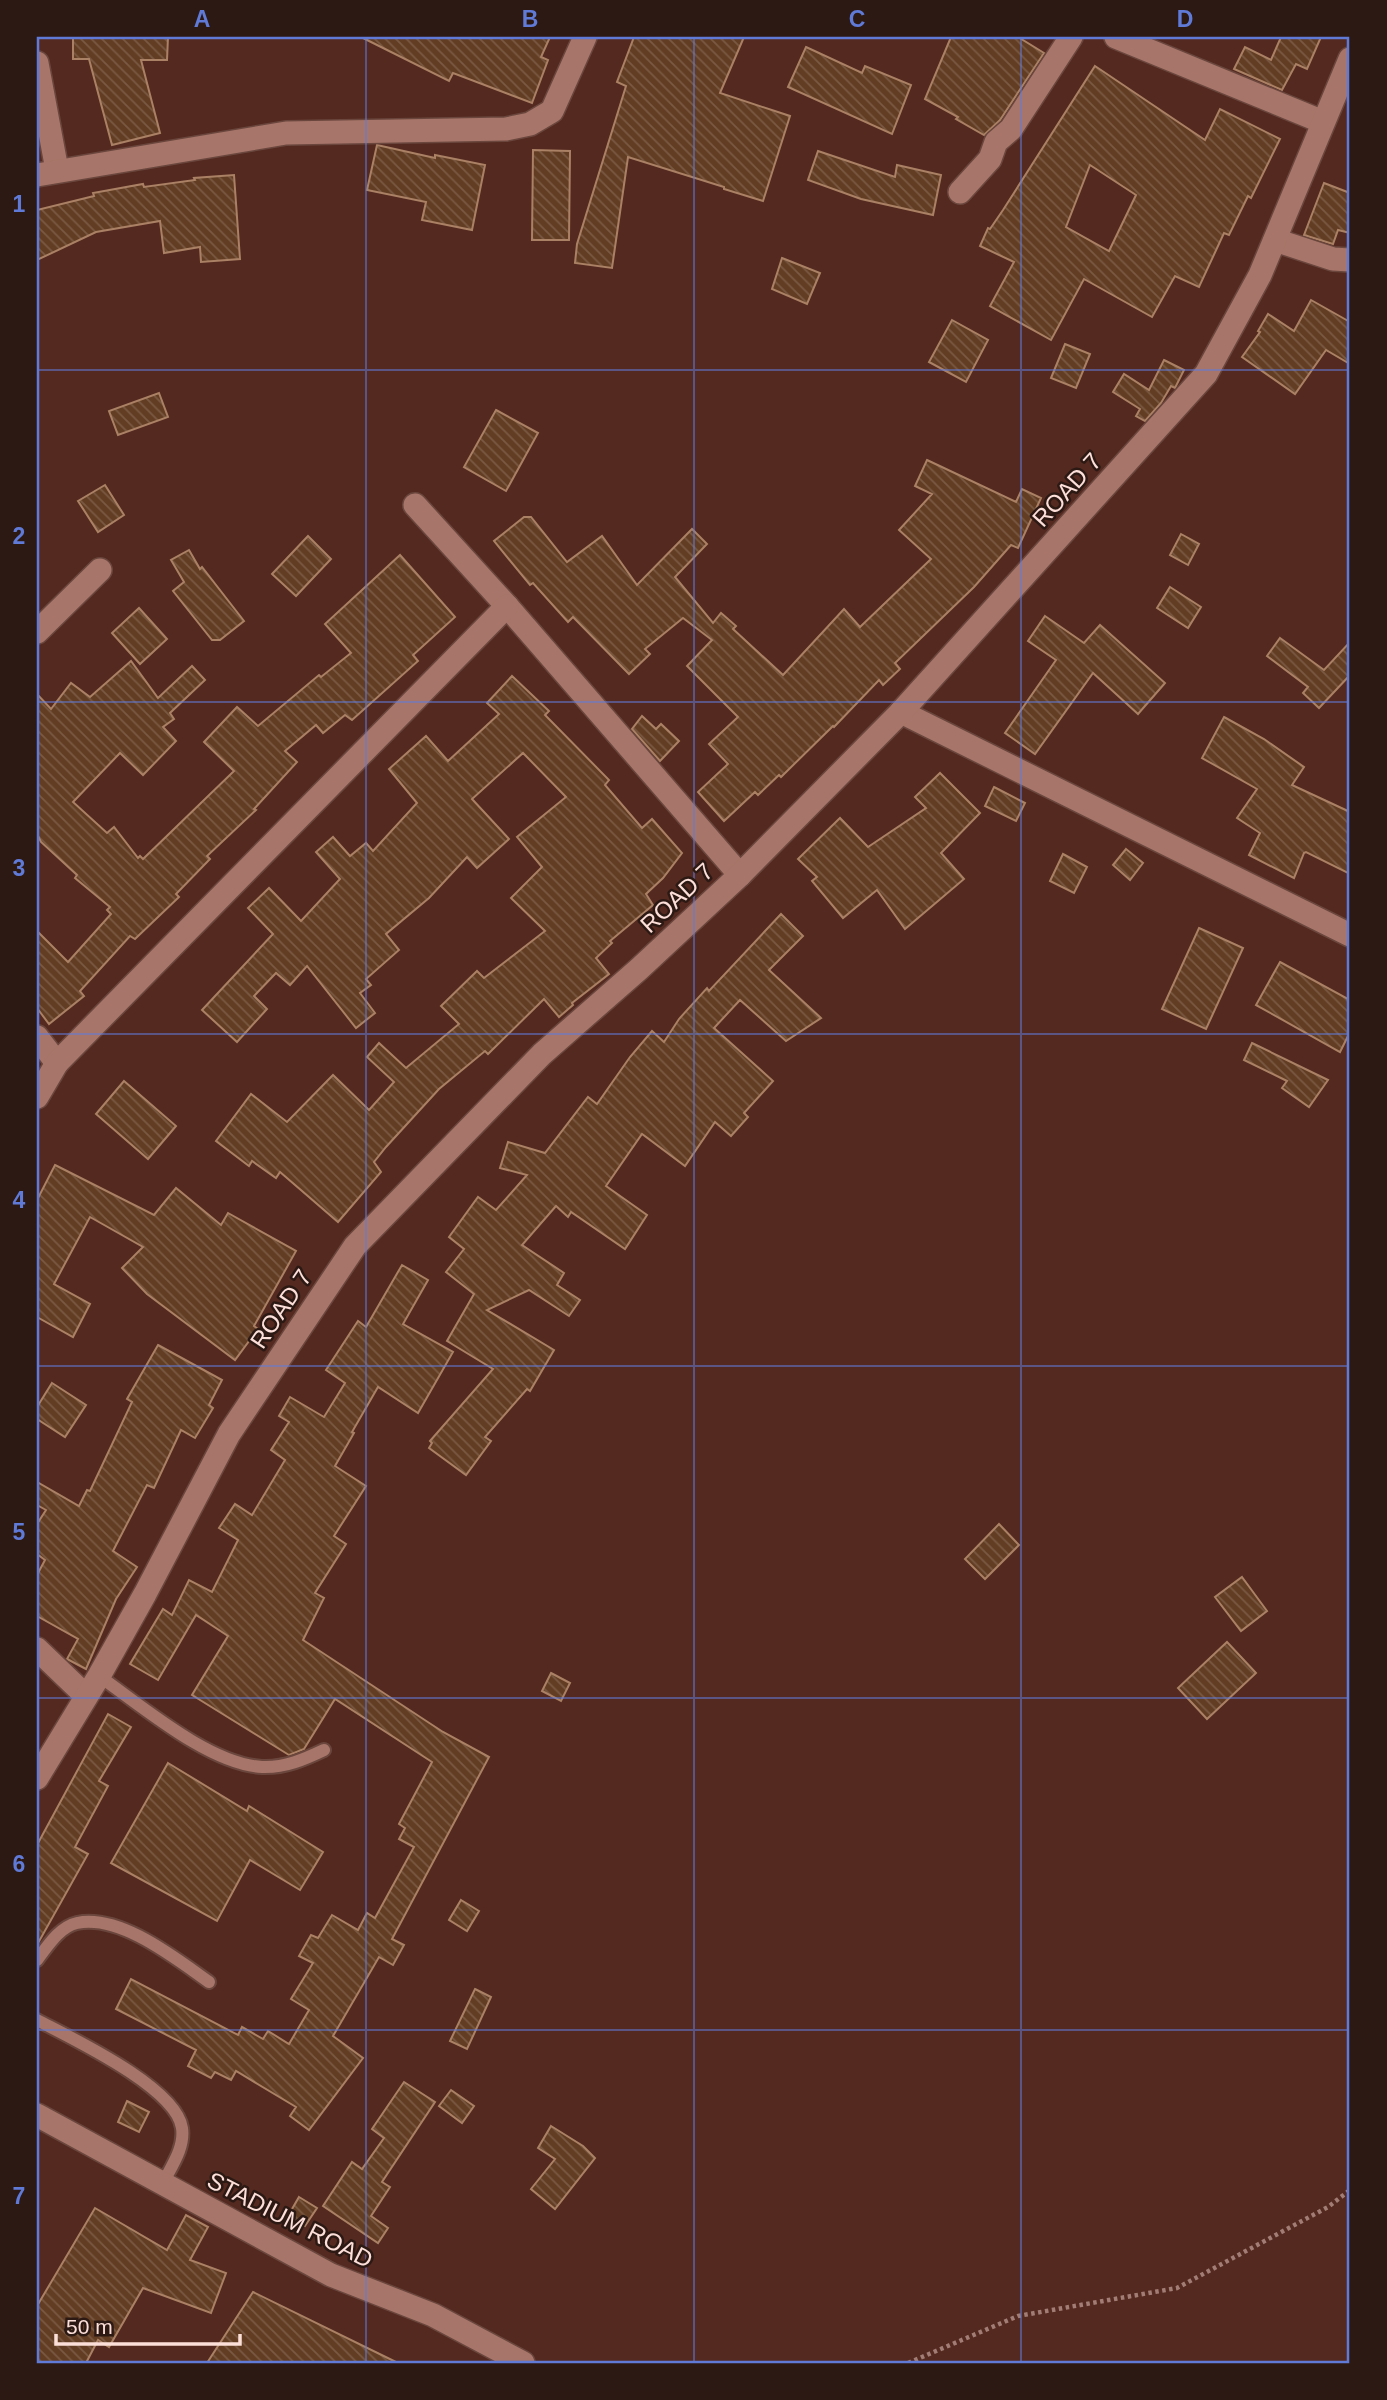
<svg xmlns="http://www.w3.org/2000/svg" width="1387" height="2400" font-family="Arial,sans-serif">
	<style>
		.building { fill: url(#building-back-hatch); stroke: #ab8165; stroke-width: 2; fill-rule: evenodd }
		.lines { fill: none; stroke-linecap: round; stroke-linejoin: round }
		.lane-casing { stroke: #6a463d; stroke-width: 16 }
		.street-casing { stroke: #6a463d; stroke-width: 26 }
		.path { stroke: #a27d75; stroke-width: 4.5; stroke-dasharray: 3.5 3.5; stroke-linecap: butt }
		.lane { stroke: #a77569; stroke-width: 12 }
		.street { stroke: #a77569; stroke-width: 23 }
		.grid { fill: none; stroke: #607ad8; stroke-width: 2; stroke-opacity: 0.55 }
		.labels { text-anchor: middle; stroke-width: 5; stroke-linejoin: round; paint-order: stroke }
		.street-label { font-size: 24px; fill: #fcdfd8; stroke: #2c1914 }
		.neatline { fill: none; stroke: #607ad8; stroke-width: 2.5 }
		.grid-label { font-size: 23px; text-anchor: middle; font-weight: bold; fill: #607ad8 }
	</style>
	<defs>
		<pattern id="building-back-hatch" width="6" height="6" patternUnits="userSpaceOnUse" patternTransform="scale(1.75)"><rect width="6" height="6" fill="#623d23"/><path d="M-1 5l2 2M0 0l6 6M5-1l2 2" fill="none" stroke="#795942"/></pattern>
	</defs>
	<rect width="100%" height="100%" fill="#54291f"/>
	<g class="building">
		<path d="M 73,37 L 168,37 L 167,60 L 141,60 L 160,133 L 112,145 L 89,59 L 73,59 Z"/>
		<path d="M 361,37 L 550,37 L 541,57 L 548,60 L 532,103 L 453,73 L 449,81 Z"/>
		<path d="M 634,37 L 744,37 L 720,93 L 790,116 L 763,201 L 724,189 L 724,187 L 628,157 L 612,268 L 575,263 L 577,244 L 626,86 L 617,82 Z"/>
		<path d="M 951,37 L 1018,37 L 1044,53 L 1000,120 L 984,135 L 956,119 L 958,117 L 925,99 Z"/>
		<path d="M 1281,37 L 1321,37 L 1307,69 L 1296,64 L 1282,90 L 1234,69 L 1245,47 L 1271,60 Z"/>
		<path d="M 806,47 L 862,73 L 865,66 L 911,85 L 892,134 L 788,87 Z"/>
		<path d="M 1095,66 L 1205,140 L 1220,109 L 1280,139 L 1251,198 L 1248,196 L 1229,235 L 1224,233 L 1199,287 L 1175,276 L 1152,317 L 1084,279 L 1051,340 L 990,306 L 1014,262 L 980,246 L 988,228 L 990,229 L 1003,210 ZM 1090,165 L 1136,195 L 1109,251 L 1066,227 Z"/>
		<path d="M 377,145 L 435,158 L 435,155 L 485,165 L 472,230 L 422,220 L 426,202 L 367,190 Z"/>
		<path d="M 533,150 L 570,151 L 569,240 L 532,240 Z"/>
		<path d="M 818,151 L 895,177 L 897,165 L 941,175 L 933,215 L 861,199 L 808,180 Z"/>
		<path d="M 234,175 L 240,259 L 201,262 L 200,247 L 164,253 L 160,221 L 96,232 L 37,260 L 37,210 L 94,196 L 93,193 L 143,184 L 144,187 L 195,180 L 194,178 Z"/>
		<path d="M 1324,183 L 1350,193 L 1350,233 L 1338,230 L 1333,244 L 1304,235 Z"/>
		<path d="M 782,258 L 820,273 L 807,304 L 772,289 Z"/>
		<path d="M 1311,300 L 1350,322 L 1350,364 L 1326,350 L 1295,394 L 1242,357 L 1260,332 L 1258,331 L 1268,314 L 1294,331 Z"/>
		<path d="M 952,320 L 988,340 L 966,382 L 929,362 Z"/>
		<path d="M 1065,344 L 1090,354 L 1076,388 L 1051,378 Z"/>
		<path d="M 1164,360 L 1184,370 L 1175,388 L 1171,386 L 1161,403 L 1145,421 L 1136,416 L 1140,409 L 1113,392 L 1124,374 L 1149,390 Z"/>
		<path d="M 159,393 L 168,417 L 118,435 L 109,411 Z"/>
		<path d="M 496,410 L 538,433 L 506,491 L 464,467 Z"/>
		<path d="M 927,460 L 1016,502 L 1022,489 L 1041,498 L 1018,548 L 1011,545 L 974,587 L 895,663 L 900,669 L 883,685 L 879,680 L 834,727 L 833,726 L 781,777 L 779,775 L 758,795 L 755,792 L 724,821 L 698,792 L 728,764 L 709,744 L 738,717 L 687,666 L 712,640 L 683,618 L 645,649 L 650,654 L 629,674 L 573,617 L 568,622 L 533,583 L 530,585 L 494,541 L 524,517 L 531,517 L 567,562 L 602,536 L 637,585 L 692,529 L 707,544 L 675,577 L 713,623 L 721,613 L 736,626 L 733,629 L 783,675 L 844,609 L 860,627 L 931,559 L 899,530 L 932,494 L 915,486 Z"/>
		<path d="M 105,485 L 124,515 L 98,532 L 78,501 Z"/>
		<path d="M 1181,534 L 1199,544 L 1188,565 L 1170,555 Z"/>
		<path d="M 308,536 L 331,559 L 296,596 L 272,574 Z"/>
		<path d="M 189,550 L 200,569 L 202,567 L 244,621 L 220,640 L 212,640 L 173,591 L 184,582 L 171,560 Z"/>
		<path d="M 400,555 L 455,617 L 413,655 L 418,661 L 352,720 L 345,715 L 323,733 L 316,725 L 285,751 L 297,762 L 254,809 L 256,810 L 207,856 L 210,859 L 176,894 L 179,897 L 135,939 L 130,936 L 80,991 L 84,996 L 49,1024 L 37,1008 L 37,931 L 68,962 L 111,914 L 107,910 L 110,907 L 75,878 L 77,875 L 41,842 L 37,834 L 37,694 L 51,709 L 71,683 L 90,697 L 131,661 L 158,698 L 192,666 L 205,680 L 170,713 L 174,719 L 163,727 L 176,741 L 143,775 L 120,753 L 73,802 L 107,833 L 114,827 L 138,858 L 140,856 L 143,859 L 234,771 L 204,742 L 237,707 L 258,726 L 319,675 L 321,677 L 351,653 L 325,624 Z"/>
		<path d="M 1170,587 L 1201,607 L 1188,628 L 1157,608 Z"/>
		<path d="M 139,608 L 167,639 L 140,664 L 112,633 Z"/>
		<path d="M 1045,616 L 1084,643 L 1100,625 L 1165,683 L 1138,714 L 1093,673 L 1035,754 L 1005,733 L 1056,660 L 1028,641 Z"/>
		<path d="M 1280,638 L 1324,670 L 1350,642 L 1350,675 L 1319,708 L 1303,693 L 1308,687 L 1267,656 Z"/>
		<path d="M 512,676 L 549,711 L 545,715 L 609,780 L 605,785 L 642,828 L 652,819 L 682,853 L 663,878 L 646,894 L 653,905 L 610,941 L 612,943 L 596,958 L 609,974 L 572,1003 L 573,1005 L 559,1017 L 544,999 L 488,1054 L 485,1051 L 439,1089 L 386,1147 L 374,1162 L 381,1172 L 338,1222 L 280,1172 L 276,1178 L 252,1161 L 249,1166 L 216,1141 L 251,1094 L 287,1122 L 333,1075 L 369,1110 L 394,1082 L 367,1057 L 379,1043 L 406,1068 L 459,1024 L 441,1006 L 477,971 L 484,978 L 545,931 L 511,898 L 542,867 L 517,837 L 566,797 L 523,753 L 472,799 L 509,839 L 477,868 L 467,857 L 429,898 L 386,934 L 399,950 L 366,979 L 371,985 L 360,993 L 375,1013 L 356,1028 L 307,966 L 290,985 L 276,973 L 254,996 L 267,1009 L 237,1042 L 202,1010 L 273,934 L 248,908 L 269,888 L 301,921 L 340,879 L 316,852 L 333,837 L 350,856 L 366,843 L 373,851 L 417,803 L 389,769 L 426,736 L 448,761 L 499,714 L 487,703 Z"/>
		<path d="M 642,716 L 656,729 L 661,724 L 679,741 L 660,761 L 632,729 Z"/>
		<path d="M 1224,717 L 1264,739 L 1304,767 L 1292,785 L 1350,812 L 1350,874 L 1306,852 L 1304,853 L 1294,878 L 1249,855 L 1260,833 L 1237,818 L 1257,789 L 1202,758 Z"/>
		<path d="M 940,773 L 980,813 L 941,853 L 964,879 L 905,929 L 877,890 L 843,918 L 812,881 L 817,877 L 798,859 L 840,818 L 868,847 L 926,808 L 915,797 Z"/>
		<path d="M 994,787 L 1025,803 L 1016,821 L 985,806 Z"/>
		<path d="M 1126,849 L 1143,863 L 1130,880 L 1113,865 Z"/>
		<path d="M 1063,854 L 1087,867 L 1074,893 L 1050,881 Z"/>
		<path d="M 781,914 L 803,936 L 769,970 L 821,1018 L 786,1041 L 740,1000 L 714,1028 L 773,1081 L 744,1113 L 748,1117 L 731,1136 L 715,1122 L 685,1166 L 642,1134 L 606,1186 L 647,1215 L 625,1249 L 571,1212 L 568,1217 L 556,1206 L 522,1245 L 564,1273 L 557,1285 L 580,1300 L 569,1316 L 529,1290 L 487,1310 L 554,1350 L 530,1391 L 527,1389 L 485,1437 L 491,1441 L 466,1475 L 429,1448 L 432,1443 L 430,1441 L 493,1369 L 447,1341 L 474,1294 L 446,1272 L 464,1249 L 449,1237 L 478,1197 L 496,1210 L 527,1175 L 500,1168 L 508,1142 L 545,1153 L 588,1097 L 597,1104 L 630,1057 L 652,1031 L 664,1042 L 679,1019 L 707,988 L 709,991 Z"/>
		<path d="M 1199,928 L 1243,948 L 1206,1029 L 1162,1009 Z"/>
		<path d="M 1280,962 L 1350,1000 L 1350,1032 L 1340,1052 L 1256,1005 Z"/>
		<path d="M 1252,1043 L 1328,1080 L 1309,1107 L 1282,1088 L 1287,1081 L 1244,1060 Z"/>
		<path d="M 124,1081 L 176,1126 L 148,1159 L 96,1114 Z"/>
		<path d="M 55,1165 L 154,1215 L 176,1188 L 221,1225 L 228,1213 L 296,1251 L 254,1326 L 258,1329 L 235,1360 L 147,1294 L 122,1268 L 143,1247 L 90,1217 L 54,1284 L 90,1304 L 73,1337 L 37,1317 L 37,1200 Z"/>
		<path d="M 402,1265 L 428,1280 L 403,1324 L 453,1352 L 418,1413 L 378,1387 L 352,1432 L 354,1433 L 335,1466 L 366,1486 L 334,1536 L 346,1544 L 315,1593 L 324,1598 L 303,1640 L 443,1732 L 489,1757 L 392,1939 L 404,1945 L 393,1965 L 379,1957 L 333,2036 L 363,2058 L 309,2130 L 290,2116 L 296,2107 L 236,2071 L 231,2080 L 215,2072 L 211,2078 L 188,2066 L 196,2050 L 116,2009 L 131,1979 L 238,2035 L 242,2027 L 263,2039 L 268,2031 L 289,2044 L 309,2010 L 291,1999 L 313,1963 L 299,1956 L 311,1935 L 318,1938 L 332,1915 L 358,1930 L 367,1913 L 375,1918 L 414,1847 L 399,1839 L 405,1828 L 399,1824 L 432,1762 L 335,1699 L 304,1749 L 289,1755 L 192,1695 L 228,1636 L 196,1615 L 158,1680 L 130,1664 L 163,1609 L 172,1615 L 189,1580 L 212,1592 L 238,1540 L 219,1528 L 235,1504 L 252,1515 L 285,1460 L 271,1450 L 289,1422 L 279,1416 L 290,1397 L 324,1417 L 345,1383 L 326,1370 L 358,1321 L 366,1327 Z"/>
		<path d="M 158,1345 L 222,1380 L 209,1405 L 213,1408 L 195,1438 L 181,1430 L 154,1488 L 147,1485 L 113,1551 L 137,1567 L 116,1599 L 86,1669 L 67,1659 L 78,1639 L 37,1616 L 37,1575 L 45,1560 L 37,1554 L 37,1524 L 46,1510 L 37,1505 L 37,1482 L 79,1506 L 87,1490 L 90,1491 L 132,1402 L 127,1399 Z"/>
		<path d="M 52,1383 L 86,1405 L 65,1437 L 37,1419 L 37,1407 Z"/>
		<path d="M 999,1524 L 1019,1545 L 985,1579 L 965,1559 Z"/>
		<path d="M 1242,1577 L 1267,1611 L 1241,1631 L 1215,1597 Z"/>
		<path d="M 1227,1642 L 1256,1673 L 1207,1719 L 1178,1688 Z"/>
		<path d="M 551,1673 L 570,1683 L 561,1701 L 542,1691 Z"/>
		<path d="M 108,1714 L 131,1727 L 99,1781 L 108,1786 L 75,1847 L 88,1854 L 37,1945 L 37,1845 Z"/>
		<path d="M 168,1763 L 247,1811 L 249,1806 L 323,1852 L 300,1890 L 250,1860 L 217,1921 L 111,1863 Z"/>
		<path d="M 461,1900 L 479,1911 L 467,1931 L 449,1920 Z"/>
		<path d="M 475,1989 L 491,1997 L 467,2049 L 450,2041 Z"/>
		<path d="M 404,2082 L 435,2102 L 382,2182 L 390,2187 L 371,2216 L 388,2228 L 378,2243 L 323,2206 L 352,2162 L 362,2169 L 384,2138 L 372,2129 Z"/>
		<path d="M 451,2090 L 474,2106 L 462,2123 L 439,2106 Z"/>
		<path d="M 127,2101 L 149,2112 L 139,2132 L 118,2122 Z"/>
		<path d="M 551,2126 L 583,2146 L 595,2158 L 555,2209 L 531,2189 L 555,2159 L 538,2148 Z"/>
		<path d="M 299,2197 L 317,2208 L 305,2226 L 288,2216 Z"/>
		<path d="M 95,2208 L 167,2250 L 186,2215 L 208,2227 L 190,2260 L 226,2273 L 211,2313 L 143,2288 L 109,2347 L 98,2340 L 86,2363 L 37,2363 L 37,2306 Z"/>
		<path d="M 253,2292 L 398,2363 L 207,2363 Z"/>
	</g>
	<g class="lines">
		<defs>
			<g id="lane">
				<path d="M 99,1676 C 142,1706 209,1764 262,1767 C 285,1768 305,1759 324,1750"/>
				<path d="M 37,1960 C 47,1947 59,1927 77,1923 C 120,1914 175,1958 209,1982"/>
				<path d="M 37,2020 C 71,2038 176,2087 182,2128 C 185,2148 171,2167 163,2183"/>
			</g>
			<g id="street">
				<path d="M 1116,37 L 1323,122"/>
				<path d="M 37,63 L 57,170"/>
				<path d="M 37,175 L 286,133 L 506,129 L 530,124 L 552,111 L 585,37"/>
				<path d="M 960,192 L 990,159 L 996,142 L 1011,129 L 1071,37"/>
				<path d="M 1275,240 L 1333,259 L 1350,260"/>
				<path d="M 415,505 L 507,606 L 740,875"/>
				<path d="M 37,632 L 100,570"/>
				<path d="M 901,712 L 1350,935"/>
				<path d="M 37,1037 L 57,1063"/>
				<path d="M 37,1097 L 57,1063 L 507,606"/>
				<path d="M 37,1649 L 86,1696"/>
				<path d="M 37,1778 L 99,1676 L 145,1594 L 229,1434 L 355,1246 L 542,1054 L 639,969 L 740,875 L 901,712 L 1206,374 L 1260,275 L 1350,59"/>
				<path d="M 37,2115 L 331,2275 L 433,2315 L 523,2363"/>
			</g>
		</defs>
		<use href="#lane" class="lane-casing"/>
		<use href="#street" class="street-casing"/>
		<path class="path" d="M 908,2363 L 1018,2316 L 1177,2288 L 1328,2207 L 1350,2190"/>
		<use href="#lane" class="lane"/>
		<use href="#street" class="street"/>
	</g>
	<path class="grid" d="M 366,37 L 366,2363M 694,37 L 694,2363M 1021,37 L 1021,2363M 37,370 L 1350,370M 37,702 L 1350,702M 37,1034 L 1350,1034M 37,1366 L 1350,1366M 37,1698 L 1350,1698M 37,2030 L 1350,2030"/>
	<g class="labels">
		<g class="street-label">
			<text transform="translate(1067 490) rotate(-48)" y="8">ROAD 7</text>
			<text transform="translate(677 898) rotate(-43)" y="8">ROAD 7</text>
			<text transform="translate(281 1309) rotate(-56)" y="8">ROAD 7</text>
			<text transform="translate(290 2220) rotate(27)" y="8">STADIUM ROAD</text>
		</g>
	</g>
	<rect width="1387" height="2400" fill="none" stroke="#2c1914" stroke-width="77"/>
	<path d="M56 2334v10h184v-10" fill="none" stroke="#fcdfd8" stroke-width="3.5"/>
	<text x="66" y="2334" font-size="21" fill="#fcdfd8" stroke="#2c1914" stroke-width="5" paint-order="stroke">50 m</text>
	<rect x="38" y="38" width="1310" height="2324" class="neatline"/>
	<g class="grid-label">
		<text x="202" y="27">A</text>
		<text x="530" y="27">B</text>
		<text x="857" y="27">C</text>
		<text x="1185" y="27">D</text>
		<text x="19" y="212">1</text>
		<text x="19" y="544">2</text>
		<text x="19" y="876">3</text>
		<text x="19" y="1208">4</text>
		<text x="19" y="1540">5</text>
		<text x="19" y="1872">6</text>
		<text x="19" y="2204">7</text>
	</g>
</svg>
